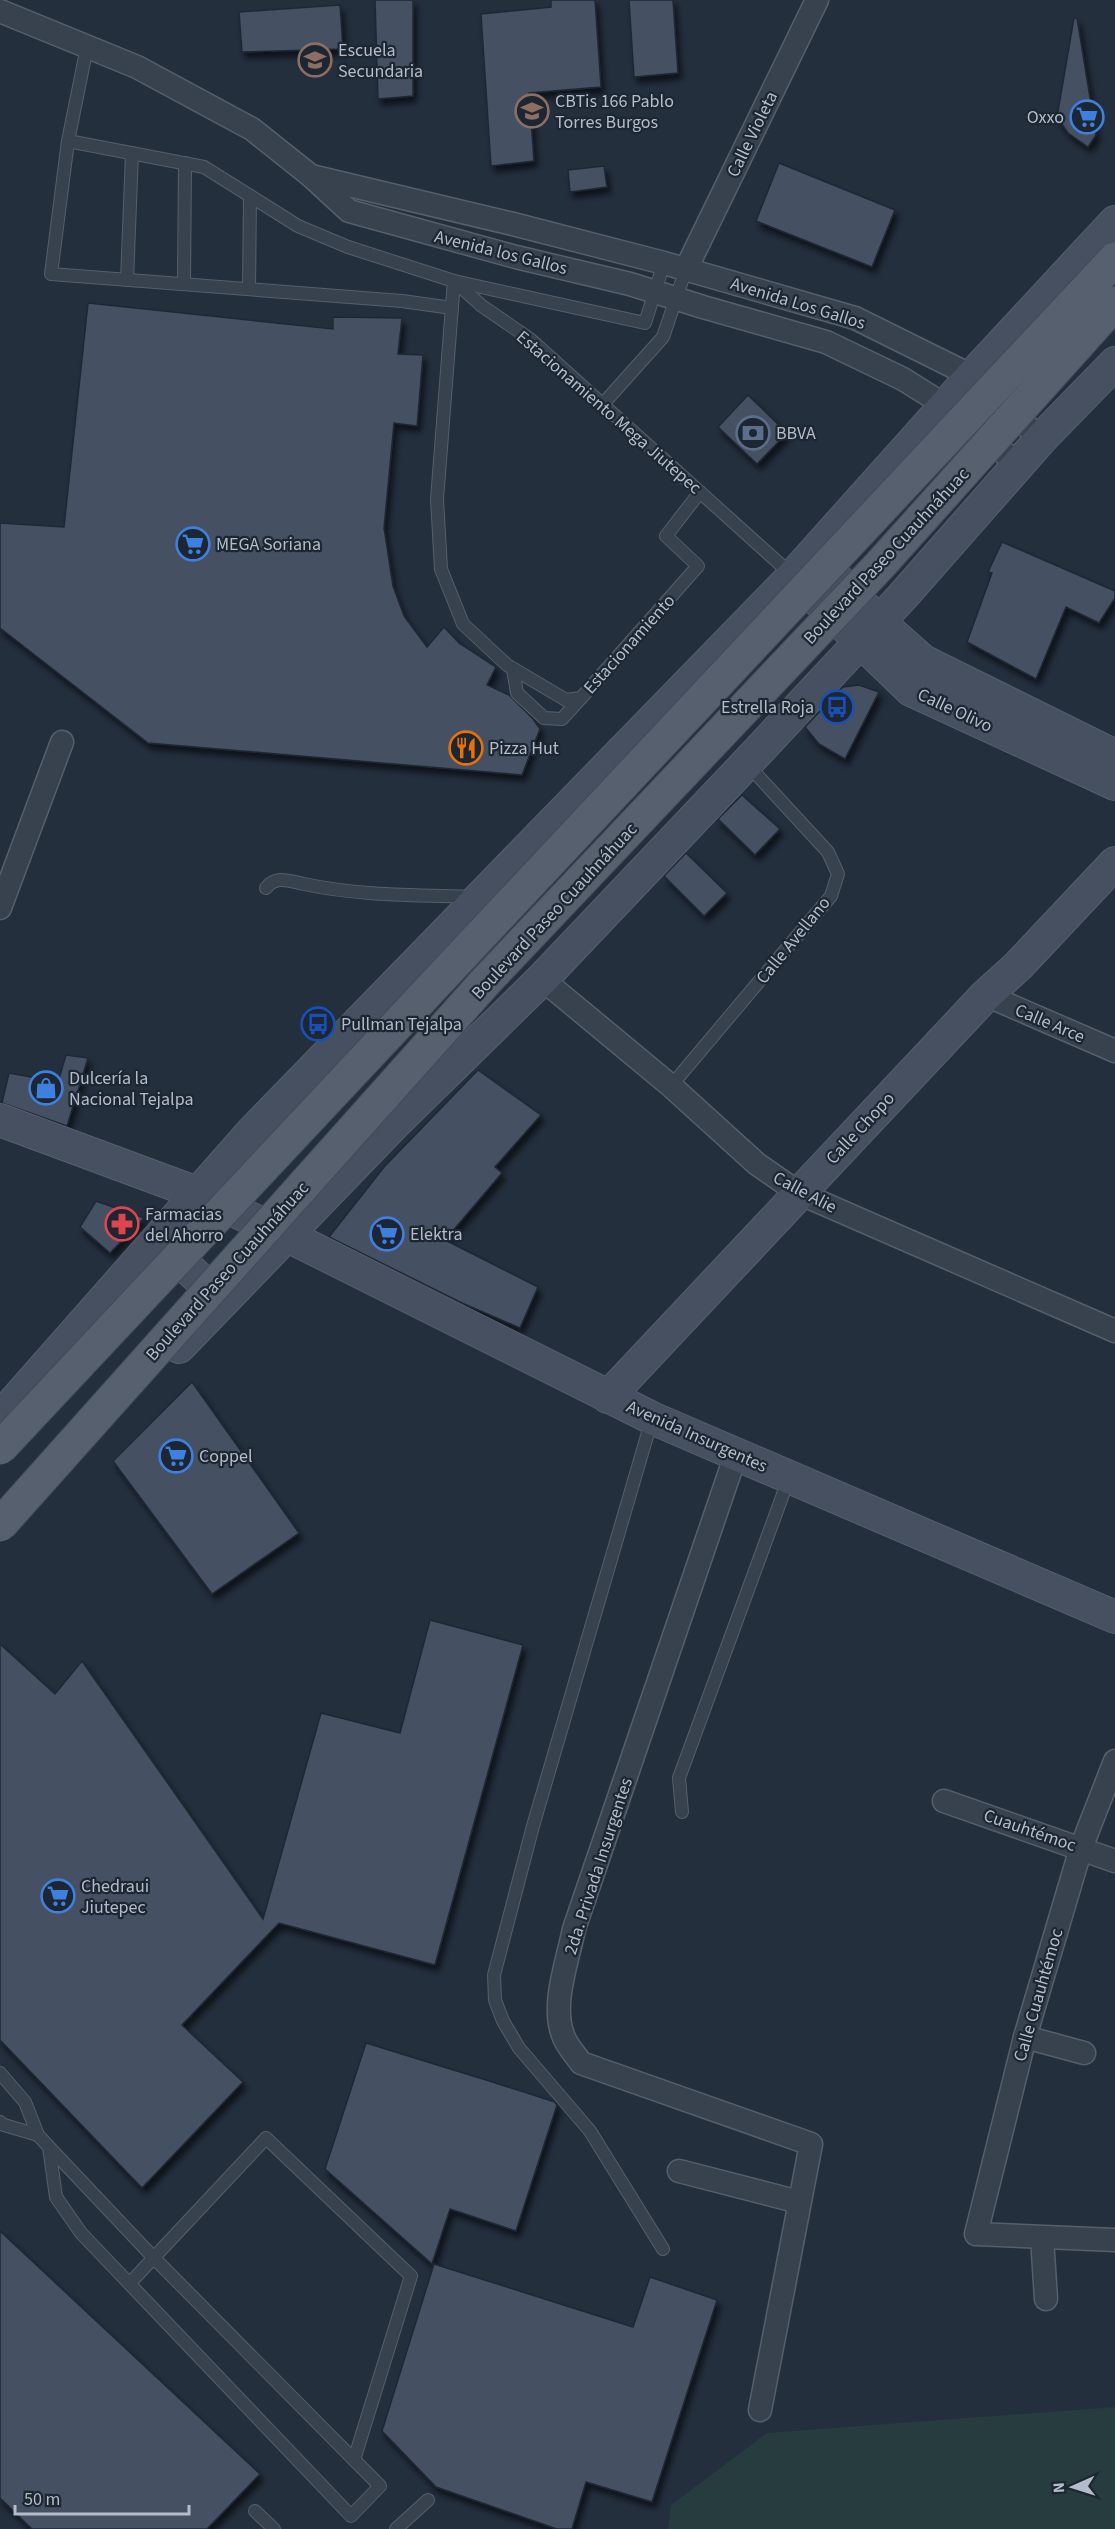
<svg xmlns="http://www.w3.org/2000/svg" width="1115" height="2529" font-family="'Source Sans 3',sans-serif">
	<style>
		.green { fill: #263c3f }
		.building { fill: #455162; stroke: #1f2835; stroke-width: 1.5; filter: url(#shadow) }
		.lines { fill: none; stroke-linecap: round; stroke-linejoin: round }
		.lane-casing { stroke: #565f6c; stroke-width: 14 }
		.street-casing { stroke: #565f6c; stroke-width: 25 }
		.secondary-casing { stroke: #565f6c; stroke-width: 34 }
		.lane { stroke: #38414e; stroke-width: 12 }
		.street { stroke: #38414e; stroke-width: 22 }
		.secondary { stroke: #465061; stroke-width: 32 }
		.primary-bridge-casing { stroke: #414a57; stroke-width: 35; stroke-linecap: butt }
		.primary-bridge { stroke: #56606e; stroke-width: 33 }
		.labels { text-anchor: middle; stroke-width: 4.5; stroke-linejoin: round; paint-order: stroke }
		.poi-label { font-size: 18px; fill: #b4bcc9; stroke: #1d2633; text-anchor: start }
		.street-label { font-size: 18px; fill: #b4bcc9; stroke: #1d2633 }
	</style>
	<defs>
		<filter id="shadow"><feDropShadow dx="3.5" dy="6" stdDeviation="3" flood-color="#0009"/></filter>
	</defs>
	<rect width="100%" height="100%" fill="#242f3e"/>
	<path class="green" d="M 1115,2407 L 1115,2529 L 668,2529 L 671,2505 L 767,2433 Z"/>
	<g class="building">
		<path d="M 375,0 L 413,0 L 413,96 L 378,99 Z"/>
		<path d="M 551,0 L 595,0 L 601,87 L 529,93 L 534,161 L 491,166 L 481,14 L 551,7 Z"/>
		<path d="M 629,0 L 673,0 L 678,73 L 634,77 Z"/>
		<path d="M 340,5 L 343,49 L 242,52 L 239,12 Z"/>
		<path d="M 1074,18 L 1077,18 L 1096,135 L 1088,147 L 1068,133 L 1057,117 Z"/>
		<path d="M 779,163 L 895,210 L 872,267 L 756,221 Z"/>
		<path d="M 604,166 L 607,187 L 570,192 L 568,170 Z"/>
		<path d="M 88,303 L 333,329 L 333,317 L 402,318 L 398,354 L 423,355 L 417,426 L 394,423 L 384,528 L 393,586 L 404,616 L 427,647 L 444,627 L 459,643 L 496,667 L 487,685 L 509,695 L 533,719 L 540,729 L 522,775 L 148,743 L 0,628 L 0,523 L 64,527 Z"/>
		<path d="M 748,395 L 787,433 L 757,464 L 718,427 Z"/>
		<path d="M 1002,542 L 1115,591 L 1115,598 L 1099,623 L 1066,607 L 1036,679 L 967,642 L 992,573 L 988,572 Z"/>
		<path d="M 859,685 L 879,692 L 845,759 L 819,744 L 805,727 L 843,687 Z"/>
		<path d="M 742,795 L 780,829 L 755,855 L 718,819 Z"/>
		<path d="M 686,853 L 727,893 L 704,916 L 664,876 Z"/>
		<path d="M 66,1055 L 88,1058 L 67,1126 L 2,1103 L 9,1073 L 58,1082 Z"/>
		<path d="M 478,1070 L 541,1115 L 495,1167 L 502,1173 L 445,1240 L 538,1287 L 520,1328 L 462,1303 L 329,1237 L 384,1167 Z"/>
		<path d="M 96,1201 L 144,1218 L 110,1253 L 80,1227 Z"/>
		<path d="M 192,1382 L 299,1533 L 212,1594 L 113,1461 Z"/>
		<path d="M 430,1620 L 523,1645 L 435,1965 L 279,1923 L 182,2025 L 243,2082 L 142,2188 L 0,2040 L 0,1644 L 55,1694 L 82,1661 L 263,1919 L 321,1713 L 400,1733 Z"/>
		<path d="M 366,2043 L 486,2080 L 555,2102 L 557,2105 L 516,2231 L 450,2209 L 432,2264 L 325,2169 Z"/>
		<path d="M 0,2231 L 260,2474 L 207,2529 L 32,2529 L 0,2498 Z"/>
		<path d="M 434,2264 L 633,2327 L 650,2277 L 717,2300 L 652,2502 L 586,2482 L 572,2529 L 557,2529 L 436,2487 L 382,2431 Z"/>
	</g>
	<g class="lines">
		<defs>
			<g id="lane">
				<path d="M 87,47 L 68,141 L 204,167 L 298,226 L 348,247 L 454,281 L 482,306 L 530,339 L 792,575"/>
				<path d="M 68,141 L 51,274 L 402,301 L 452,308"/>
				<path d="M 664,263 L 645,323 L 454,281 L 437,499 L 441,569 L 463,624 L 507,665 L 566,700 L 581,698 L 698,566 L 666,536 L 700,492"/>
				<path d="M 127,280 L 132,153"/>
				<path d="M 184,284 L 185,163"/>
				<path d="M 249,289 L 250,196"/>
				<path d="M 603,404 L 663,337 L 686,269"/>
				<path d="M 513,669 L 517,693 L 544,718 L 562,719 L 581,698"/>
				<path d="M 266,888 C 276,875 289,881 304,884 C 360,896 417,895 474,897"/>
				<path d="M 671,1086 L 831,896 L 838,874 L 828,852 L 747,764"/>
				<path d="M 652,1419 L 533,1826 L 494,1975 L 495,2000 L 503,2021 L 519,2048 L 590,2131 L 663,2249"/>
				<path d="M 682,1812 L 679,1778 L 789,1478"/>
				<path d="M 0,2073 L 25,2102 L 38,2135 L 49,2147 L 153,2257 L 380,2486 L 351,2516 L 81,2233 L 56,2197 L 49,2147"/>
				<path d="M 0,2122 L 4,2125 L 38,2135"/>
				<path d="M 130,2283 L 266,2138 L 411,2276 L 354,2460"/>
				<path d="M 255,2511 L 274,2529"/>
				<path d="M 396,2529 L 428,2500"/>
			</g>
			<g id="street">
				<path d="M 0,11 L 137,67 L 252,129 L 311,176 L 349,211 L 516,257 L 630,284 L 703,307 L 826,342 L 903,379 L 946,406 L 1019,465"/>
				<path d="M 311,176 L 513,224 L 664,263 L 855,318 L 972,376 L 1041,439"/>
				<path d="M 686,269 L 817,0"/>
				<path d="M 0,908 L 62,742"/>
				<path d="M 542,979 L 671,1086 L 757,1164 L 799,1193 L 1115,1331"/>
				<path d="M 986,995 L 1115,1051"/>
				<path d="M 736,1454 L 574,1929 C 568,1960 551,2004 563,2035 C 566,2045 575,2054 581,2063 L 811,2144 L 760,2410"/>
				<path d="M 1115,1761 L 1081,1848 L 1025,2037 L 976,2234 L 1115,2240"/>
				<path d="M 944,1801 L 1115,1861"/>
				<path d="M 1025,2037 L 1084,2053"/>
				<path d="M 679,2171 L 799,2202"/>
				<path d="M 1042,2238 L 1046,2299"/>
			</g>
			<g id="secondary">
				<path d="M 813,555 L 879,622 L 923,661 L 1115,756"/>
				<path d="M 793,576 L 911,690 L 1115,784"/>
				<path d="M 0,1120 L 197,1193 L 288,1236 L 652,1418 L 1115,1617"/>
				<path d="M 158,1240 L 223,1301"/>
				<path d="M 179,1347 L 398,1120 L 542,979 L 747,763 L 902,597 L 1041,439 L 1115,363"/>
				<path d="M 608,1397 L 986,995 L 1018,966 L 1115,863"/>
				<path d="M 0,1418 L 252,1132 L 793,576 L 972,376 L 1115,222"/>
			</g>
		</defs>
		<use href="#lane" class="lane-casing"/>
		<use href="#street" class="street-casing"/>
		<use href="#secondary" class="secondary-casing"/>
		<use href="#lane" class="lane"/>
		<use href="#street" class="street"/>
		<use href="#secondary" class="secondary"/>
		<defs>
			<g id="primary-bridge">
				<path d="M 0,1448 L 1115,259"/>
				<path d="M 0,1525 L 487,980 L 880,565 L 1115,303"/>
			</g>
		</defs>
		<use href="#primary-bridge" class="primary-bridge-casing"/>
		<use href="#primary-bridge" class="primary-bridge"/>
	</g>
	<defs>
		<symbol id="school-ring" viewBox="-11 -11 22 22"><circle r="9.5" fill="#1d2633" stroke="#8d6e63" stroke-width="1.5"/><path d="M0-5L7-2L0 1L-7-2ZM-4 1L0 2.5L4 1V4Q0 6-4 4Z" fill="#8d6e63"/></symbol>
		<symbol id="supermarket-ring" viewBox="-11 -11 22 22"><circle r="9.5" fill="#1d2633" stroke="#3f7fe0" stroke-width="1.5"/><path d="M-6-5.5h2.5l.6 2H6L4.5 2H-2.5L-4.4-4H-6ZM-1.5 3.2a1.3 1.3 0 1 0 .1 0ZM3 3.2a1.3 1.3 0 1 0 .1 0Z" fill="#3f7fe0"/></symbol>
		<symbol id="bank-ring" viewBox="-11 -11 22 22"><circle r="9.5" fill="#1d2633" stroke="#5c6f8a" stroke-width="1.5"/><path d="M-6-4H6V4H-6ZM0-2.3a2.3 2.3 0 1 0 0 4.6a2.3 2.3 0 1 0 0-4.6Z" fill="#5c6f8a"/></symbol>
		<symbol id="bus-ring" viewBox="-11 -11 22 22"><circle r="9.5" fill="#1d2633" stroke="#1a4fb4" stroke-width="1.5"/><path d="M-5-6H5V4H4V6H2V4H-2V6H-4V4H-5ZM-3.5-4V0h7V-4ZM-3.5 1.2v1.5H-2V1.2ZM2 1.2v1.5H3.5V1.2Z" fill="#1a4fb4"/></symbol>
		<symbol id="restaurant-ring" viewBox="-11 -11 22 22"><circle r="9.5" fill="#1d2633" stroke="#e8710a" stroke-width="1.5"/><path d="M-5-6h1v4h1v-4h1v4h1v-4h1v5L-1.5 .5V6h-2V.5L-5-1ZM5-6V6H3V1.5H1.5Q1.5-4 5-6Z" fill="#e8710a"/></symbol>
		<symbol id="shop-ring" viewBox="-11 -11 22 22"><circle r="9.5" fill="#1d2633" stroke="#3f7fe0" stroke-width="1.5"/><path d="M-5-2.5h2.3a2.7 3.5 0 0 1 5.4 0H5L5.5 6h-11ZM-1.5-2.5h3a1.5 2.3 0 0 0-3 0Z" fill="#3f7fe0"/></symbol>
		<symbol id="pharmacy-ring" viewBox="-11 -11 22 22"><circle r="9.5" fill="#1d2633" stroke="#e0444e" stroke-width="1.5"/><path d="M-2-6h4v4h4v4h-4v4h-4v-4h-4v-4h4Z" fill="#e0444e"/></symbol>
	</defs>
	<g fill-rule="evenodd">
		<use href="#school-ring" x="296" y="41" width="38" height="38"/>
		<use href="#school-ring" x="513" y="92" width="38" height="38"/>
		<use href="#supermarket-ring" x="1068" y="98" width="38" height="38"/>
		<use href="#bank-ring" x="734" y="414" width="38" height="38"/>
		<use href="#supermarket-ring" x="174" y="525" width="38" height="38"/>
		<use href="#bus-ring" x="818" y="688" width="38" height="38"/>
		<use href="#restaurant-ring" x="447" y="729" width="38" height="38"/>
		<use href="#bus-ring" x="299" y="1005" width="38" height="38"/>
		<use href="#shop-ring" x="27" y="1069" width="38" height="38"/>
		<use href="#pharmacy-ring" x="103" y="1205" width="38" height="38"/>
		<use href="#supermarket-ring" x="368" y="1215" width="38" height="38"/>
		<use href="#supermarket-ring" x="157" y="1437" width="38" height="38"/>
		<use href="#supermarket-ring" x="39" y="1877" width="38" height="38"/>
	</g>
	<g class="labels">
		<g class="poi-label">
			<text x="338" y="56">Escuela<tspan x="338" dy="21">Secundaria</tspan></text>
			<text x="555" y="107">CBTis 166 Pablo<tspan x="555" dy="21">Torres Burgos</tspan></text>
			<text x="1064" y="123" text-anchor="end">Oxxo</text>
			<text x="776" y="439">BBVA</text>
			<text x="216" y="550">MEGA Soriana</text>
			<text x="814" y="713" text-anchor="end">Estrella Roja</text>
			<text x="489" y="754">Pizza Hut</text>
			<text x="341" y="1030">Pullman Tejalpa</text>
			<text x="69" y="1084">Dulcería la<tspan x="69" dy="21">Nacional Tejalpa</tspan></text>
			<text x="145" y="1220">Farmacias<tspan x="145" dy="21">del Ahorro</tspan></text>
			<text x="410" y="1240">Elektra</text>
			<text x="199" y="1462">Coppel</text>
			<text x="81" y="1892">Chedraui<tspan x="81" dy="21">Jiutepec</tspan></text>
		</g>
		<g class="street-label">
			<text transform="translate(752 134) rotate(-64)" y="6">Calle Violeta</text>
			<text transform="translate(501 252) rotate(14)" y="6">Avenida los Gallos</text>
			<text transform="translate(798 303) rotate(17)" y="6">Avenida Los Gallos</text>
			<text transform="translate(609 412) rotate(41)" y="6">Estacionamiento Mega Jiutepec</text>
			<text transform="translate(886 556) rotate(-47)" y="6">Boulevard Paseo Cuauhnáhuac</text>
			<text transform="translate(629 644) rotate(-48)" y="6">Estacionamiento</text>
			<text transform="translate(955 710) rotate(25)" y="6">Calle Olivo</text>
			<text transform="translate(554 911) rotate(-47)" y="6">Boulevard Paseo Cuauhnáhuac</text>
			<text transform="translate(793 940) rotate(-51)" y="6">Calle Avellano</text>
			<text transform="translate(1050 1023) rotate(23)" y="6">Calle Arce</text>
			<text transform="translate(860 1128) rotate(-47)" y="6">Calle Chopo</text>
			<text transform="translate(805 1192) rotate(28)" y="6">Calle Alie</text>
			<text transform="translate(227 1271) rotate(-48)" y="6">Boulevard Paseo Cuauhnáhuac</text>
			<text transform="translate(697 1436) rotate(24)" y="6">Avenida Insurgentes</text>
			<text transform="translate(1030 1830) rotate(19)" y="6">Cuauhtémoc</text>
			<text transform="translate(598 1866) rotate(-72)" y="6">2da. Privada Insurgentes</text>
			<text transform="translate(1038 1995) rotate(-74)" y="6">Calle Cuauhtémoc</text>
		</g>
	</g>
	<g transform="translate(1073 2487) rotate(267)" stroke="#1d2633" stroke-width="4.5" paint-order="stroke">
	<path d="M0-4.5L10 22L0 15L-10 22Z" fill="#b4bcc9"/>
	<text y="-9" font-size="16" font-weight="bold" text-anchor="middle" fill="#b4bcc9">N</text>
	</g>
	<path d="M15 2505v9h174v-9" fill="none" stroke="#b4bcc9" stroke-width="3"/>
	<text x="24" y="2505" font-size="18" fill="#b4bcc9" stroke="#1d2633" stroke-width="4.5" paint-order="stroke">50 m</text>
</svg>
